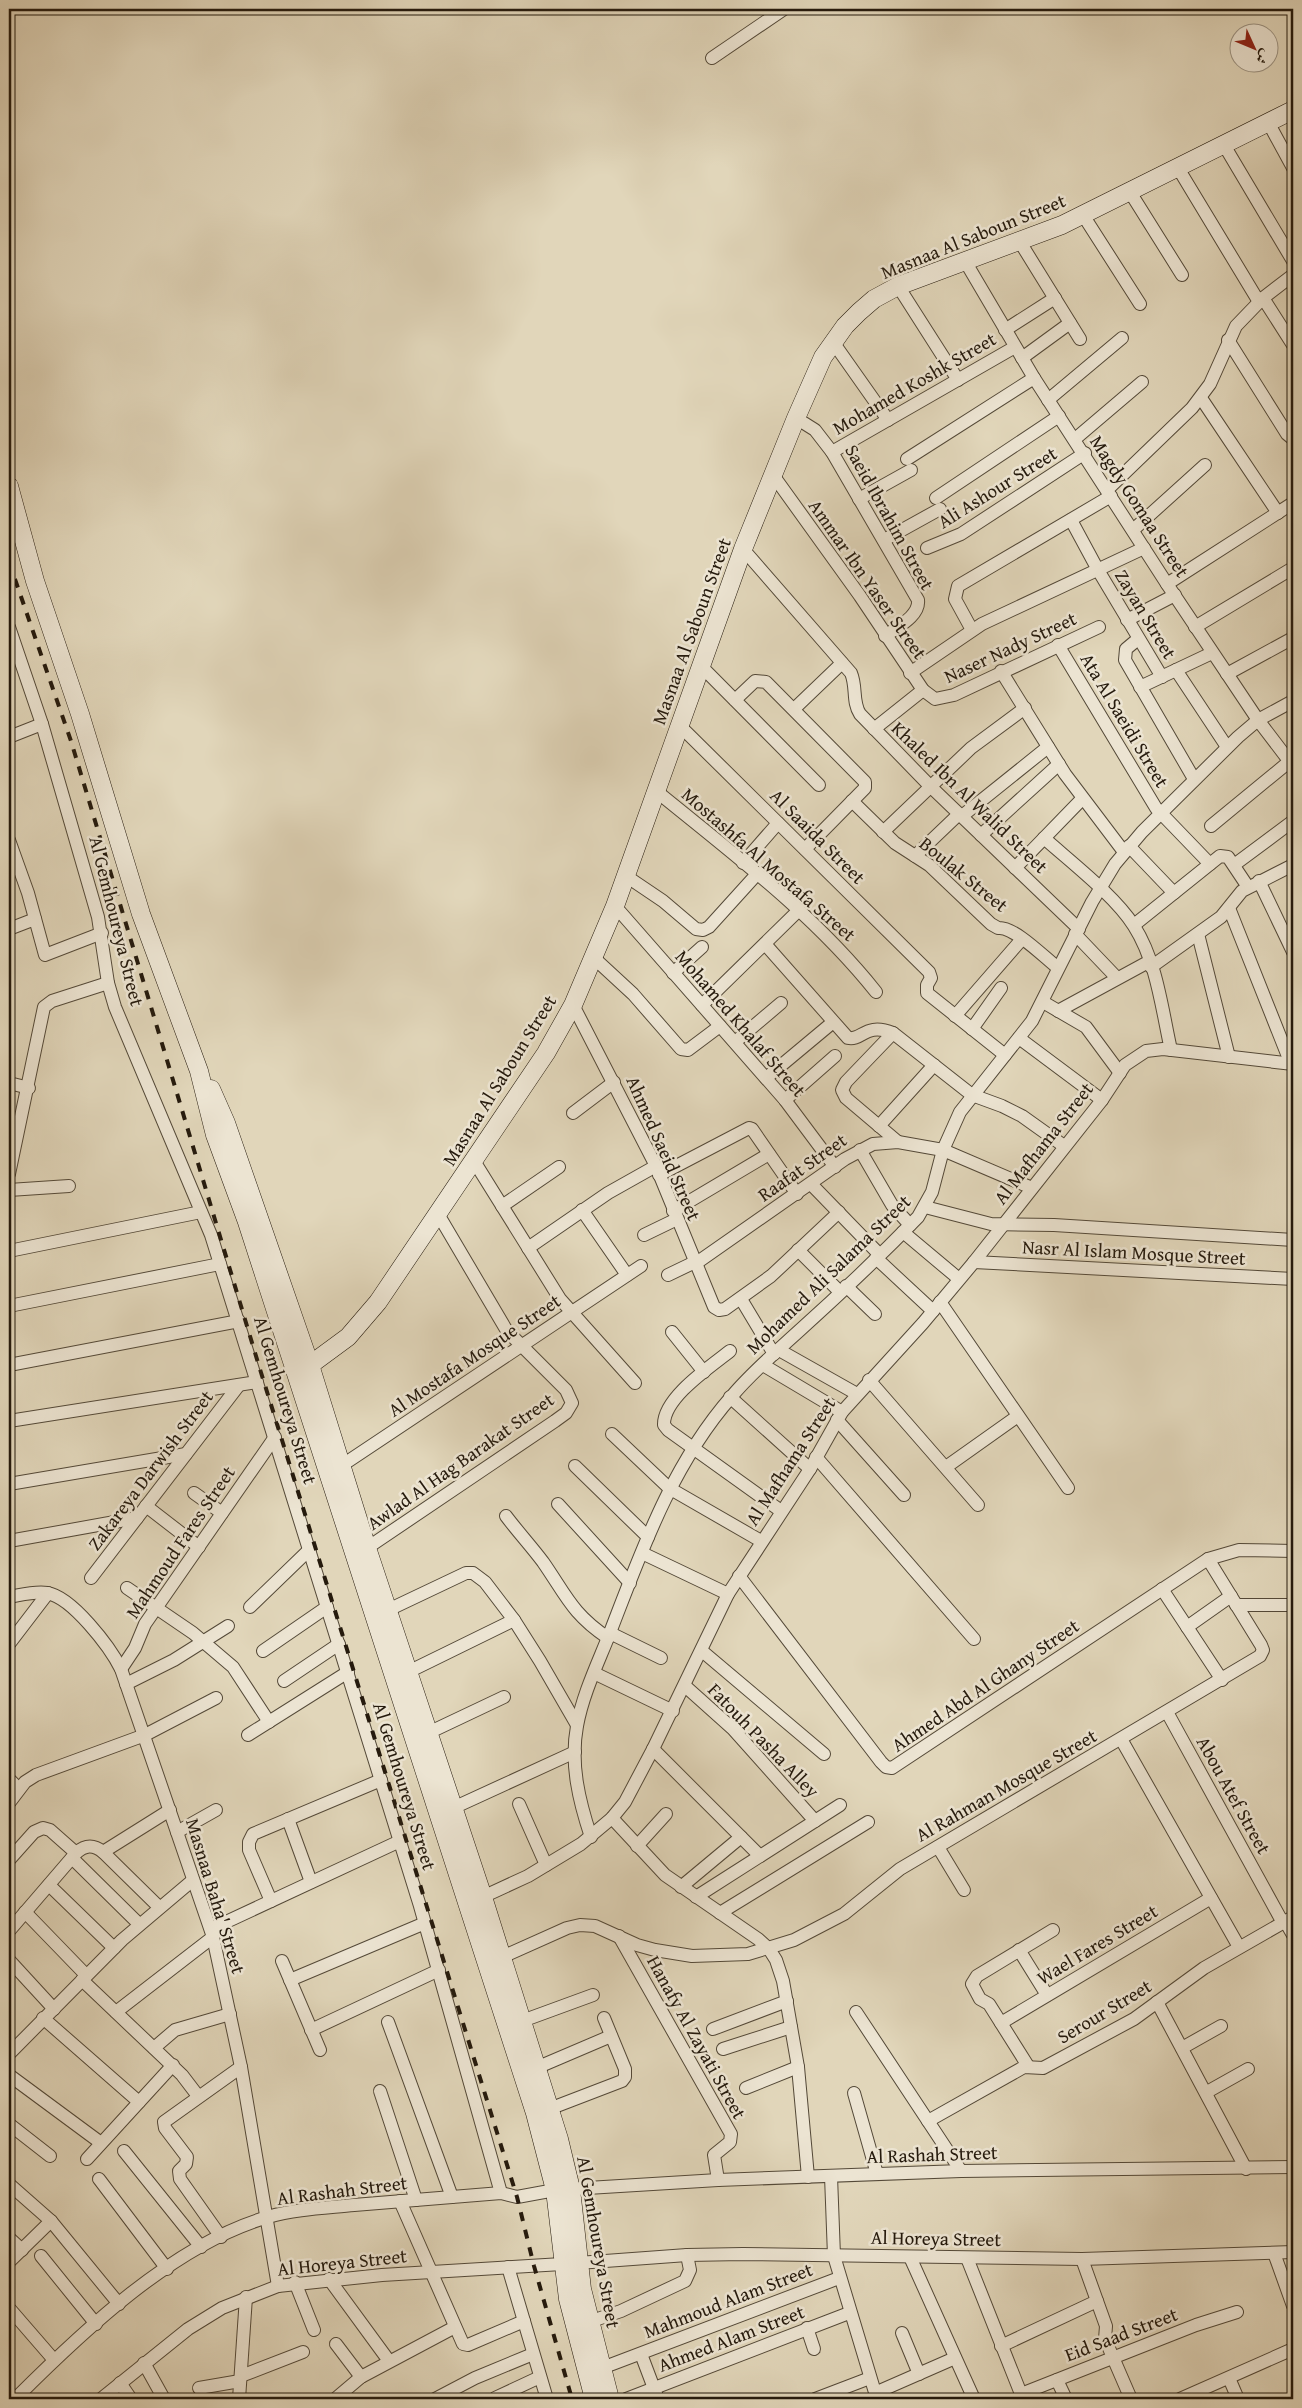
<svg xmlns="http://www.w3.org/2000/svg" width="1302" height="2408" font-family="'Gentium Book Plus',Amiri,serif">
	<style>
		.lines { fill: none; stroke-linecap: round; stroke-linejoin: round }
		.street-casing { stroke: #544938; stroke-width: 14 }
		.secondary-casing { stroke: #251a0d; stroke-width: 19 }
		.street { stroke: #ece4d2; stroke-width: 12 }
		.secondary { stroke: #ece4d2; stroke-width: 18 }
		.rail { stroke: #251a0d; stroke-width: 4; stroke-dasharray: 9 9; stroke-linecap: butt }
		.labels { text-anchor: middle; stroke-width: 5; stroke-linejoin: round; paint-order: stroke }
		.street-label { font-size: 19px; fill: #251a0d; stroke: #ece4d2 }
	</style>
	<rect width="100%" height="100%" fill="#e1d6ba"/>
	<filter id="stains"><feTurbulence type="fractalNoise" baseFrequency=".004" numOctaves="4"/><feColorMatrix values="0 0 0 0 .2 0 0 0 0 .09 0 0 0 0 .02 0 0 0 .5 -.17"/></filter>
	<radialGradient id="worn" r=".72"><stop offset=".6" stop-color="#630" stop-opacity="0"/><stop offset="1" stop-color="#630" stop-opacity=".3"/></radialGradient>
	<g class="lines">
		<defs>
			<g id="street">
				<path d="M 712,58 L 784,9"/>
				<path d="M 1268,122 L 1293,168"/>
				<path d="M 1224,145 L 1293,261"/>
				<path d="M 1178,168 L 1259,302"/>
				<path d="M 1130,192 L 1182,275"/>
				<path d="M 1083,215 L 1140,304"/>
				<path d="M 1020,242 L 1080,339"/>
				<path d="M 965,261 L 1034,378 L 1167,584 L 1258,720 L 1293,766"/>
				<path d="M 898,286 L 958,380"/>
				<path d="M 1263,298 L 1293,345"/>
				<path d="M 1005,330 L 1055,298"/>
				<path d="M 1228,340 L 1287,434 L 1293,439"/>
				<path d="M 833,342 L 888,420"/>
				<path d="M 1022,358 L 1070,323"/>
				<path d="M 1201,398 L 1278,513"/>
				<path d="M 1048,400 L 1122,338"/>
				<path d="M 796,418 L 815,430 L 832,452 L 918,600 C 920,616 897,627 885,636"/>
				<path d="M 1075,439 L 1142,382"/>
				<path d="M 832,452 L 1015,347"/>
				<path d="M 907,459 L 1034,378"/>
				<path d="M 773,475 L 860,596 L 923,690 L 935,699 L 954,695 L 1099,627"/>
				<path d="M 1107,490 L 1192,408 L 1210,384 L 1236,326 L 1263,298 L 1293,275"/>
				<path d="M 936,498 L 1059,416"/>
				<path d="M 859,499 L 911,470"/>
				<path d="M 1071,520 L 1098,570 L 1162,677"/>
				<path d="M 1133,530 L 1205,465"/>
				<path d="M 884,540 L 940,509"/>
				<path d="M 927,548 L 961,534 L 1085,453"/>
				<path d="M 743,549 L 851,673 C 857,687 852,702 860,714 L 930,786 L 1079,929"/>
				<path d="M 1167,584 L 1293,503"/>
				<path d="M 1127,620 L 1175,595"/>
				<path d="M 9,627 L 42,724 L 98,917 L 108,983 L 115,1007 L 211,1235 L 220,1264 L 420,1906 L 501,2193"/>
				<path d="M 1195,627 L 1293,568"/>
				<path d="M 972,630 L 955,599 L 958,586 L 1111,496"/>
				<path d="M 1138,639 L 1126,649 L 1125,660 L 1194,779"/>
				<path d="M 1058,645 L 1156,808 L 1210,864"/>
				<path d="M 700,665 L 819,785"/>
				<path d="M 1176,670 L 1227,747"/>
				<path d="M 1001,671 L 1065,774 L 1124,852"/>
				<path d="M 910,673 L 982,624 L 1144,548"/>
				<path d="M 1227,674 L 1293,638"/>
				<path d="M 1140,687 L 1212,653"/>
				<path d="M 735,700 L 755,681 L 766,682 L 865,782 L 865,788 L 805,849"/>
				<path d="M 794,709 L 842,663"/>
				<path d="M 679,725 L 929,972 L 931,978 L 927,985 L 927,993 L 1005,1055"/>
				<path d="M 874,729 L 923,690"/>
				<path d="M 9,737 L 42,724"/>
				<path d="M 655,790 C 732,853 813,913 876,992"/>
				<path d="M 852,801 L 895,843 L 929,865 L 991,924 L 998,928 C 1014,926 1045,958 1058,968"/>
				<path d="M 962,816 L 1048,747"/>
				<path d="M 1211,826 L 1290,761"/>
				<path d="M 883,832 L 971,748 L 1025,708"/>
				<path d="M 981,835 L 1059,764"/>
				<path d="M 1044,838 C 1072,863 1115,896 1134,926 C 1157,962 1162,1010 1171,1050"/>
				<path d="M 9,840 L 28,893 L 45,955 L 102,933"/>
				<path d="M 1129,846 L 1174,893"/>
				<path d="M 915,856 L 959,814"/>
				<path d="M 743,863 L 778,823"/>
				<path d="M 1234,865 L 1293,821"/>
				<path d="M 1015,868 L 1082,799"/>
				<path d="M 626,876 L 663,901 L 696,929 L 703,930 L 709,927 L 757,874"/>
				<path d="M 1259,881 L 1293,952"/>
				<path d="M 615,906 L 785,1100 L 835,1167"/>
				<path d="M 1229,908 L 1291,1064"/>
				<path d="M 1134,925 L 1220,856 L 1228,857 L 1248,887"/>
				<path d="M 9,929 L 35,919"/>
				<path d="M 1075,934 L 1117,978"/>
				<path d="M 1198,934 L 1229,1057"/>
				<path d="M 765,944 L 848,1038 C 862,1041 865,1022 893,1033 L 972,1095 L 1002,1106 L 1022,1116 L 1064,1146"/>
				<path d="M 594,958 L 633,994 L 681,1049 L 688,1050 L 720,1026"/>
				<path d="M 1151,967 L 1221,917 L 1242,891 L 1293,865"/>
				<path d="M 673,973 L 702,947"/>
				<path d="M 1043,1002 L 1086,1027 L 1120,1073"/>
				<path d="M 573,1005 L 656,1166 L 714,1307 L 719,1310 L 725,1309 L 771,1276 L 839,1212"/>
				<path d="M 702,1005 L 799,910"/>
				<path d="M 1058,1011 L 1150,961"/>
				<path d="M 955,1016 L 1022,939"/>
				<path d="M 972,1029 L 1001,988"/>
				<path d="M 893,1033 L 846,1082 L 842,1090 L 846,1098 L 898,1142"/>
				<path d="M 1019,1038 L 1102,1100"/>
				<path d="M 735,1042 L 781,1003"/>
				<path d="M 766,1078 L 832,1023"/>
				<path d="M 9,1083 L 29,1088"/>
				<path d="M 785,1100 L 835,1056"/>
				<path d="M 573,1113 L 614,1082"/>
				<path d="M 879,1126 L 934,1065"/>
				<path d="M 860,1150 L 892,1205 L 910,1225"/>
				<path d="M 474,1161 L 560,1299 L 635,1383"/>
				<path d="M 9,1174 L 44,1007 L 52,1001 L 108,983"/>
				<path d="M 659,1175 L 749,1128 L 752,1129 L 797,1194"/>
				<path d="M 811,1184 L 879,1254"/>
				<path d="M 9,1190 L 69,1186"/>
				<path d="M 502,1206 L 559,1167"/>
				<path d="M 925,1207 L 991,1224 L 1054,1225 L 1293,1240"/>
				<path d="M 582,1210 L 627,1275"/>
				<path d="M 673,1211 L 769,1154"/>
				<path d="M 903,1232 L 959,1279"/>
				<path d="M 644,1235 L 677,1219"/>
				<path d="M 528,1248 L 608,1193 L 656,1166"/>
				<path d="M 798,1250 L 840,1292"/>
				<path d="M 9,1251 L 201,1212"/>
				<path d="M 876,1258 L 933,1311"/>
				<path d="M 974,1262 L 1293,1279"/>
				<path d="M 695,1264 L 845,1159 L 873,1144 L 898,1142 L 943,1150 L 1032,1188"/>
				<path d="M 668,1275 L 695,1262"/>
				<path d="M 846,1286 L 875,1314"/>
				<path d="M 741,1299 L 774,1354"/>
				<path d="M 940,1302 L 1068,1488"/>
				<path d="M 9,1306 L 220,1264"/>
				<path d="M 672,1332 L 704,1372"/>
				<path d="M 779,1350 L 857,1394"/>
				<path d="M 730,1351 C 710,1367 663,1398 664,1425 L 668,1430 L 781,1511"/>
				<path d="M 9,1365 L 239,1321"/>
				<path d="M 763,1365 L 842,1412"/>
				<path d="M 869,1380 L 978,1505"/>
				<path d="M 730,1397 L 810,1469"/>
				<path d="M 837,1420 L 904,1495"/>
				<path d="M 9,1421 L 257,1382"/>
				<path d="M 612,1434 L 669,1488 L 761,1541"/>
				<path d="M 816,1457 L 974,1639"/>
				<path d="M 575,1466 L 648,1537"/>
				<path d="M 946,1467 L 1018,1416"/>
				<path d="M 335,1470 L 641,1266"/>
				<path d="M 9,1484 L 186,1454"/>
				<path d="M 194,1493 L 222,1513"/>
				<path d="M 558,1504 L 630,1583"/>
				<path d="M 146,1506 L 199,1547"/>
				<path d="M 506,1516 C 518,1532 531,1546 543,1562 C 566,1595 572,1614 608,1638"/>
				<path d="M 9,1541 L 137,1518"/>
				<path d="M 367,1548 L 555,1421 L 566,1413 L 572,1403 L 566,1390 L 507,1331 L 438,1214"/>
				<path d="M 642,1553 L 728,1594"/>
				<path d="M 739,1576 L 881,1762 L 886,1767 L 892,1768 L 1208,1559 L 1239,1550 L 1293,1551"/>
				<path d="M 91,1578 L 239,1385"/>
				<path d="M 127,1588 L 193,1633 L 233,1667 L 269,1722"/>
				<path d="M 1162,1589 L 1222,1680"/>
				<path d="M 9,1597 C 21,1595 35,1591 47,1593 C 72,1597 110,1647 121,1669 L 213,1937 L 241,2067 L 278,2286"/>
				<path d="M 1236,1605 L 1293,1605"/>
				<path d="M 250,1607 L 310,1549"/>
				<path d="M 388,1610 L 466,1573 L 473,1573 L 485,1582 L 514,1620 L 540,1661 L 577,1725"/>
				<path d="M 1187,1627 L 1231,1596"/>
				<path d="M 610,1633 L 661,1658"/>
				<path d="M 9,1644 L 48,1593"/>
				<path d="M 263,1651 L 327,1607"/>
				<path d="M 702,1651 L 824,1754"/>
				<path d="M 121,1669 L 135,1648 L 145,1624 L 275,1437"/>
				<path d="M 408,1672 L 514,1620"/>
				<path d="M 594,1673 L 673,1711"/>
				<path d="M 284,1681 L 339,1644"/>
				<path d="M 126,1684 L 174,1660 L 228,1626"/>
				<path d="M 685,1686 L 733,1729 L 815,1821"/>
				<path d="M 1167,1712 L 1283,1923"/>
				<path d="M 428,1733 L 504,1697"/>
				<path d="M 248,1735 L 348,1672"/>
				<path d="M 1121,1739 L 1239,1947"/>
				<path d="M 653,1749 L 760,1856"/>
				<path d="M 9,1779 L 19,1789"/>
				<path d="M 9,1803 L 25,1782 L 36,1775 L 145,1735 L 216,1698"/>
				<path d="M 519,1804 L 546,1865"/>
				<path d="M 453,1808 L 575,1752"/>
				<path d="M 612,1818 L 665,1875 L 758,1939 L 769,1949 L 776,1960 L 783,1981 L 798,2067 L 808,2177"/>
				<path d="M 288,1819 L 311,1882"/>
				<path d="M 177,1832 L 216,1810"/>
				<path d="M 591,1837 C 579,1801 570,1764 577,1726 C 583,1693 599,1661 611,1630 C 643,1547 673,1463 732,1396 C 752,1372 777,1351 800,1330 C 840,1294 880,1256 918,1217 L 932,1192 L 943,1150 L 960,1112 L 1032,1021 L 1092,902 L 1115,864 L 1142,832 L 1238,737 L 1258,720 L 1293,701"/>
				<path d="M 637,1846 L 666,1814"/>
				<path d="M 938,1847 L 964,1890"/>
				<path d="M 103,1852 L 170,1810"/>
				<path d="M 72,1858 L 139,1924"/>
				<path d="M 9,1860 L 34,1832 L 43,1828 L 50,1830 L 76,1853"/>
				<path d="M 49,1885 L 114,1948"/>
				<path d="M 681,1887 L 741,1837"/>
				<path d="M 696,1897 L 840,1805"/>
				<path d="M 476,1900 L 528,1876 L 581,1844 L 612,1818 L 625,1802 L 653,1749 L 728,1594 L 810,1469 L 842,1412 L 923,1323 L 974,1262 L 1102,1100 L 1125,1065 L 1146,1051 L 1163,1049 L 1293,1064"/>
				<path d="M 271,1901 L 249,1850 L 249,1842 L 253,1834 L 381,1780"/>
				<path d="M 25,1912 L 86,1975"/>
				<path d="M 720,1913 L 868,1822"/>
				<path d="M 1285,1921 L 1293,1935"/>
				<path d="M 211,1929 L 400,1841"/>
				<path d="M 9,1931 L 76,1853 C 85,1845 93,1844 103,1852 L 159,1907"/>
				<path d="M 619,1936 L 731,2134 L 730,2142 L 714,2155 L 718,2180"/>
				<path d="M 1019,1950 L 1047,1995"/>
				<path d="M 502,1957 L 567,1928 L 580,1925 L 595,1926 L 637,1945 L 655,1950 L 692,1956 L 748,1954 L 794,1940 L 844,1914 L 900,1869 L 1260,1656 L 1263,1650 L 1261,1645 L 1208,1559"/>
				<path d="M 9,1960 L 54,2009"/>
				<path d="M 282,1961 L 320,2050"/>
				<path d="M 82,1980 L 182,2075 L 198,2096"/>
				<path d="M 290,1980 L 425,1923"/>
				<path d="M 1157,2002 L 1246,2169"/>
				<path d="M 116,2012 L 213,1937"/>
				<path d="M 856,2012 L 961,2171"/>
				<path d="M 43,2018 L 139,2102"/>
				<path d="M 522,2021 L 593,1995"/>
				<path d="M 388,2022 L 452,2197"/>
				<path d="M 1001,2023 L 1211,1898"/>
				<path d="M 713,2029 L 787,2001"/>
				<path d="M 311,2030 L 439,1970"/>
				<path d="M 154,2048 L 175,2030 L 230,2014"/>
				<path d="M 1182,2048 L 1221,2026"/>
				<path d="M 723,2049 L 791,2027"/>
				<path d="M 9,2054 L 122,1940 L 193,1880"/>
				<path d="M 1028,2066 L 989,2004 L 980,1999 L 972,1984 L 977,1976 L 1053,1930"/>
				<path d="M 536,2068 L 611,2036"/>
				<path d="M 9,2075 L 101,2143"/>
				<path d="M 746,2088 L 798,2067"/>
				<path d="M 380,2091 L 416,2200"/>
				<path d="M 1207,2092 L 1248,2069"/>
				<path d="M 854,2093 L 877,2174"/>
				<path d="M 549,2109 L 622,2081 L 625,2077 L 625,2069 L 604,2018"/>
				<path d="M 928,2121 L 1024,2067 L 1043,2068 L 1134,2019 L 1204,1968 L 1293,1917"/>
				<path d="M 9,2124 L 50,2156"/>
				<path d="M 124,2151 L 201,2247"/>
				<path d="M 87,2159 L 173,2065"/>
				<path d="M 831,2176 L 834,2256 L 877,2399"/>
				<path d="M 99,2179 L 167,2269"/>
				<path d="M 9,2184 L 51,2221 L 119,2304"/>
				<path d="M 571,2189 L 718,2180 L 961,2171 L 1293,2167"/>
				<path d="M 400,2201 L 463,2344 L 468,2345 L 524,2321"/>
				<path d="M 221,2237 L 180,2179 L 179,2171 L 186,2164 L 187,2157 L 165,2128 L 164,2122 L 241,2067"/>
				<path d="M 9,2238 L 22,2250"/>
				<path d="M 1274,2253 L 1293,2306"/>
				<path d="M 41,2256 L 96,2324"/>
				<path d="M 910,2257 L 974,2399"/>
				<path d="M 967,2258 L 1023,2399"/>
				<path d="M 1082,2259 L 1106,2326 L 1105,2339 L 1131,2399"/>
				<path d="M 9,2262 L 51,2221"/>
				<path d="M 578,2263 L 687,2255 L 743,2254 L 1082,2259 L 1293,2252"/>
				<path d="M 508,2267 L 547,2399"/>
				<path d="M 329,2279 L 389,2361"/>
				<path d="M 295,2282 L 314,2330"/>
				<path d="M 9,2308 L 54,2360"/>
				<path d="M 589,2322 L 621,2311 L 685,2281 L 690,2270 L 687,2255"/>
				<path d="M 807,2328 L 814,2349"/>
				<path d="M 902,2333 L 919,2374"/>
				<path d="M 336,2344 L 361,2377"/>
				<path d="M 1001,2346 L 1097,2301"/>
				<path d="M 641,2354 L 658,2399"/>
				<path d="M 144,2363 L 164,2399"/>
				<path d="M 602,2368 L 839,2278"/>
				<path d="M 241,2376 L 303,2352"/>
				<path d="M 1229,2378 L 1238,2399"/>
				<path d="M 1057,2380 L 1066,2399"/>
				<path d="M 120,2383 L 131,2399"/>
				<path d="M 199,2388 L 240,2381"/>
				<path d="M 875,2393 L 955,2358"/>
				<path d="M 1021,2394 L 1196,2325 L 1237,2312"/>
				<path d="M 495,2398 L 540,2377"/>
				<path d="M 15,2399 C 82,2332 174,2244 268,2217 C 296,2209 325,2208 354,2205 C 403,2201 452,2197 501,2193 L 517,2197 L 555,2190"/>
				<path d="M 101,2399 L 188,2329 L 222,2308 L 278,2286 L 382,2275 L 562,2264"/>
				<path d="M 239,2399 L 246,2297"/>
				<path d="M 335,2399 L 361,2377 L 455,2327"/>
				<path d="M 435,2399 L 475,2378 L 533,2354"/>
				<path d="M 626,2399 L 849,2313"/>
				<path d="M 815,2399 L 870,2378"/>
				<path d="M 1180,2399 L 1293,2349"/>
			</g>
			<g id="secondary">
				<path d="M 9,486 L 35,581 L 80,714 L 141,914 L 199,1071 L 215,1135 L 247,1222 L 535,2113 L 555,2190 L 568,2299 L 594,2399"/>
				<path d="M 211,1089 L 226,1123 L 310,1365 L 367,1548 L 483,1897 L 559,2139 L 571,2189 L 582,2289 L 610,2399"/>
				<path d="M 310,1365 L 348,1337 L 378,1302 L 546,1053 L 573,1005 L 615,906 L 743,549 L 796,418 L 823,357 L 845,326 L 859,312 L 874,299 L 898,286 L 1062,225 L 1293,110"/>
			</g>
		</defs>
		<use href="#street" class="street-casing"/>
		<use href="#secondary" class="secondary-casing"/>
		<use href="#street" class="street"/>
		<use href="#secondary" class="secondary"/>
		<path class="rail" d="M 9,562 L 71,741 L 259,1366 L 517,2197 L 534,2266 L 572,2399"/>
	</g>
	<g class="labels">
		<g class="street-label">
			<text transform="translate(973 236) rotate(-22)" y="7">Masnaa Al Saboun Street</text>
			<text transform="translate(914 383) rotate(-30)" y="7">Mohamed Koshk Street</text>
			<text transform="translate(997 487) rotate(-32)" y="7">Ali Ashour Street</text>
			<text transform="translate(1140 506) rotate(57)" y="7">Magdy Gomaa Street</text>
			<text transform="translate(890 517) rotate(61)" y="7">Saeid Ibrahim Street</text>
			<text transform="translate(868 579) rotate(55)" y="7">Ammar Ibn Yaser Street</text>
			<text transform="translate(1146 614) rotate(59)" y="7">Zayan Street</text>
			<text transform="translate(691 631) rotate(-70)" y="7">Masnaa Al Saboun Street</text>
			<text transform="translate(1010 647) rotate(-25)" y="7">Naser Nady Street</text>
			<text transform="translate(1125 720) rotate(59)" y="7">Ata Al Saeidi Street</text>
			<text transform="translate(970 797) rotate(44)" y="7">Khaled Ibn Al Walid Street</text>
			<text transform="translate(818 836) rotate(45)" y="7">Al Saaida Street</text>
			<text transform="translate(769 864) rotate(41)" y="7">Mostashfa Al Mostafa Street</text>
			<text transform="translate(964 874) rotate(39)" y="7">Boulak Street</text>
			<text transform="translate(117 921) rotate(76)" y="7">Al Gemhoureya Street</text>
			<text transform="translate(741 1023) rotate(49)" y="7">Mohamed Khalaf Street</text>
			<text transform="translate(499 1080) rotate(-58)" y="7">Masnaa Al Saboun Street</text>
			<text transform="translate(1043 1143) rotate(-52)" y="7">Al Mafhama Street</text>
			<text transform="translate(664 1148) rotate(66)" y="7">Ahmed Saeid Street</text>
			<text transform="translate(802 1167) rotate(-35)" y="7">Raafat Street</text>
			<text transform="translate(1134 1252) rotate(3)" y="7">Nasr Al Islam Mosque Street</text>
			<text transform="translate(828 1274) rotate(-44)" y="7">Mohamed Ali Salama Street</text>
			<text transform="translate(474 1355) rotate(-34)" y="7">Al Mostafa Mosque Street</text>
			<text transform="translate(286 1400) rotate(73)" y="7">Al Gemhoureya Street</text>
			<text transform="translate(460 1461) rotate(-35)" y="7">Awlad Al Hag Barakat Street</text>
			<text transform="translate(790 1461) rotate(-57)" y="7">Al Mafhama Street</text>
			<text transform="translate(150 1470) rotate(-53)" y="7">Zakareya Darwish Street</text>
			<text transform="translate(180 1542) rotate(-56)" y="7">Mahmoud Fares Street</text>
			<text transform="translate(985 1685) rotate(-34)" y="7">Ahmed Abd Al Ghany Street</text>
			<text transform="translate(764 1740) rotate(46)" y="7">Fatouh Pasha Alley</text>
			<text transform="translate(1006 1785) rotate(-30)" y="7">Al Rahman Mosque Street</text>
			<text transform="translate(405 1786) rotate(73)" y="7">Al Gemhoureya Street</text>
			<text transform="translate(1234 1795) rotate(61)" y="7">Abou Atef Street</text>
			<text transform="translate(216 1896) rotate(73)" y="7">Masnaa Baha' Street</text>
			<text transform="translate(1097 1944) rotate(-31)" y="7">Wael Fares Street</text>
			<text transform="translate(1104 2011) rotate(-31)" y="7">Serour Street</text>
			<text transform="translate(697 2037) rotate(61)" y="7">Hanafy Al Zayati Street</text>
			<text transform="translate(932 2154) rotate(-2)" y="7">Al Rashah Street</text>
			<text transform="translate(342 2190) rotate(-7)" y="7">Al Rashah Street</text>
			<text transform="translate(936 2238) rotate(1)" y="7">Al Horeya Street</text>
			<text transform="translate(599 2242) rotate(80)" y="7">Al Gemhoureya Street</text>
			<text transform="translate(342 2262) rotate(-6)" y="7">Al Horeya Street</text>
			<text transform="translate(728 2300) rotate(-21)" y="7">Mahmoud Alam Street</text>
			<text transform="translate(1121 2334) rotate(-21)" y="7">Eid Saad Street</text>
			<text transform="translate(731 2338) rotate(-21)" y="7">Ahmed Alam Street</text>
		</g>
	</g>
	<rect width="1302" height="2408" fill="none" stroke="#e1d6ba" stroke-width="30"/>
	<rect x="10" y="10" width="1282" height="2388" fill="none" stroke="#251a0d" stroke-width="2.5"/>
	<rect x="15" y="15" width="1272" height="2378" fill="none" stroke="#251a0d"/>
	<g transform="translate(1254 48) rotate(134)"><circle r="24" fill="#ece4d2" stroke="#9c9383"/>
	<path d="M0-4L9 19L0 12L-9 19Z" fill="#8f2418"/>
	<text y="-8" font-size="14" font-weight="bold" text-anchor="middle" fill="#251a0d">ش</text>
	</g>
	<rect width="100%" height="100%" filter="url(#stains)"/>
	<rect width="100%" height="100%" fill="url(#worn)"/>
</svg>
